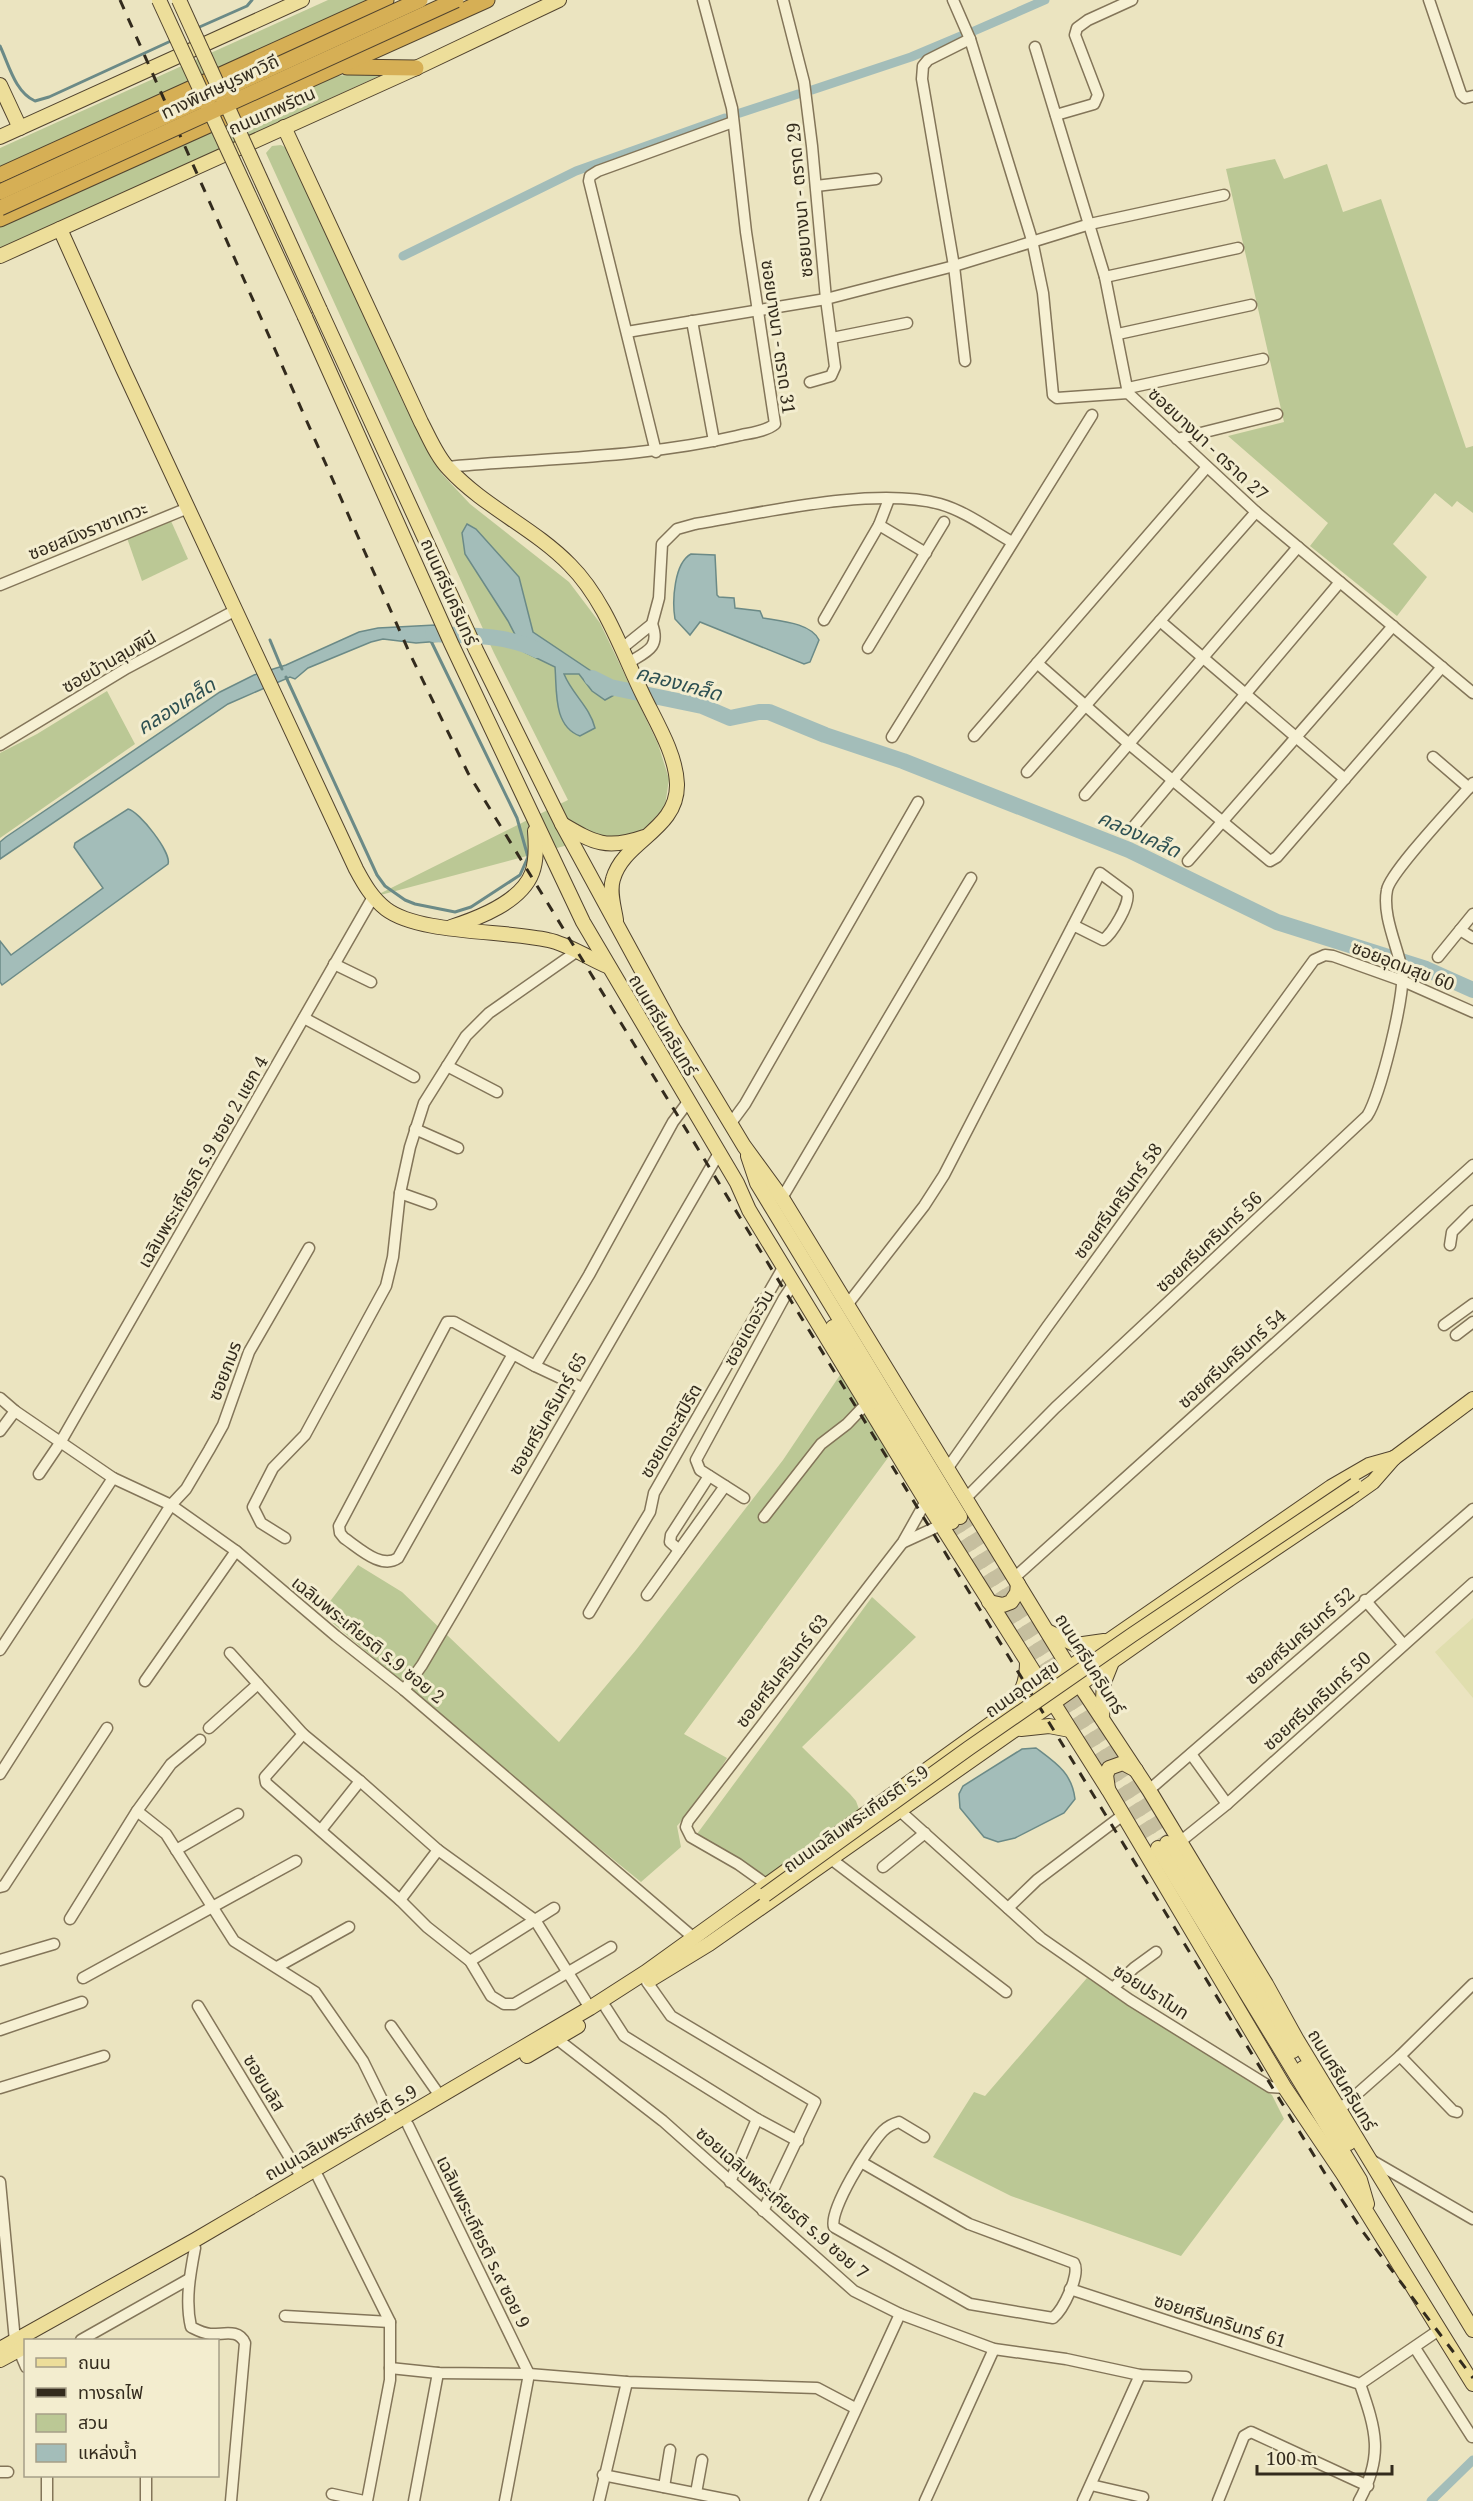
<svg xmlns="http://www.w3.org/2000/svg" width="1473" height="2501" font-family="'Noto Serif','Noto Sans Thai',serif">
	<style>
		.farmland { fill: #e0deae }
		.green { fill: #bbc895 }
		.water { fill: #a3bdb9; stroke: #6b8a87; stroke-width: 1.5 }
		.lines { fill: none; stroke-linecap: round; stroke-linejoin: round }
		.stream { stroke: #6b8a87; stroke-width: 3 }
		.canal { stroke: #a3bdb9; stroke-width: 9 }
		.river { stroke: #a3bdb9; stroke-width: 16 }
		.major-tunnel { stroke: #c6bf9f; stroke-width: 14; stroke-dasharray: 14 7; stroke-linecap: butt }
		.minor-casing { stroke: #837559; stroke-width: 13 }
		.major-casing { stroke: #51432e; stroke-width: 16 }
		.highway-casing { stroke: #51432e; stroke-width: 17 }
		.minor { stroke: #f6f0d3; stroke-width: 10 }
		.major { stroke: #edde9a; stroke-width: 14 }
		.highway { stroke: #d6af55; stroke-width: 15 }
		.rail { stroke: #332b1d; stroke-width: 3; stroke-dasharray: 10 10; stroke-linecap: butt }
		.major-bridge-casing { stroke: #51432e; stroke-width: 16; stroke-linecap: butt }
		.highway-bridge-casing { stroke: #51432e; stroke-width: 17; stroke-linecap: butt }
		.major-bridge { stroke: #edde9a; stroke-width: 14 }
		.highway-bridge { stroke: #d6af55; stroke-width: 15 }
		.labels { text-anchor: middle; stroke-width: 6; stroke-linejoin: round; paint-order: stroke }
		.street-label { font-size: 18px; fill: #332b1d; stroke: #f3edcf }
		.water-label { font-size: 20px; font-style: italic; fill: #2d5052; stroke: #f3edcf }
	</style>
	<rect width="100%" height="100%" fill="#ebe4c0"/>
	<path class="farmland" d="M 1473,1618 L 1473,1698 L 1435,1652 Z"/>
	<g class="green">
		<path d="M 328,0 L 374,0 L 0,169 L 0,148 Z"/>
		<path d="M 378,73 L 379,76 L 0,250 L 0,223 L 332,76 Z"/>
		<path d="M 281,145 L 290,150 L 403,402 L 442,474 L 470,504 L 569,582 L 600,623 L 658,744 L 669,779 L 665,806 L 646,828 L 633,834 L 616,839 L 602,836 L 373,897 L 568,800 L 494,653 L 266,153 L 272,146 Z"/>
		<path d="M 1275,159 L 1284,179 L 1327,164 L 1343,212 L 1381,199 L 1466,448 L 1473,446 L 1473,513 L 1457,501 L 1452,507 L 1435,493 L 1393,544 L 1427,577 L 1397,616 L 1310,546 L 1328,523 L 1228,436 L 1284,422 L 1226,169 Z"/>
		<path d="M 171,521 L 188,559 L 142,581 L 127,538 Z"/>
		<path d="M 107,691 L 135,744 L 0,838 L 0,753 L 37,734 Z"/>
		<path d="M 842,1372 L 890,1455 L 684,1734 L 727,1758 L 705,1794 L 677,1826 L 681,1847 L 641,1882 L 556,1813 L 321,1613 L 358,1565 L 402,1592 L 559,1742 L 636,1650 L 783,1460 Z"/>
		<path d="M 872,1597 L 916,1637 L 802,1747 L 850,1794 L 856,1801 L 860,1812 L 767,1878 L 694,1838 Z"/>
		<path d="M 1087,1978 L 1272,2095 L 1284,2119 L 1181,2256 L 1011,2196 L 933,2157 L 974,2092 L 985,2096 Z"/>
	</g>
	<g class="water">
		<path d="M 467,524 L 476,529 L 519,577 L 533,632 L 606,681 L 616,694 L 605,700 L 592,691 L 579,674 L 564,674 C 572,694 590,707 595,728 L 580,736 C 553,726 557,691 555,667 L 524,652 L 508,621 L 465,554 L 462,533 Z"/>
		<path d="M 691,554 L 715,555 L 717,595 L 719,597 L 734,598 L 735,608 L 760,611 L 763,618 C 780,621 811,623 819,640 L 810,662 L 804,664 L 700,622 L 690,635 L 675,619 C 672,601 674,563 691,554 Z"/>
		<path d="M 435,625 L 441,641 L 416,643 L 383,639 L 371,642 L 308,668 L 295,679 L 290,677 L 228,704 L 0,859 L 0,842 L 6,837 L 220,692 L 254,675 L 286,665 L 359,632 L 378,628 Z"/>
		<path d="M 128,809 C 139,811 172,853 168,864 L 2,985 L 0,982 L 0,941 L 11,955 L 103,888 L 74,847 L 75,843 Z"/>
		<path d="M 1036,1748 C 1056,1763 1072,1773 1075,1799 L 1064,1813 L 1015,1838 L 998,1842 L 984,1837 L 960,1808 L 959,1794 L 963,1786 L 1022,1749 Z"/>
	</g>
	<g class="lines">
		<g class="stream">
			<path d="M 195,29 L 247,6 L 252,0"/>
			<path d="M 0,46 C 9,65 15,92 35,101 L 49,97 L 173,40"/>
			<path d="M 270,640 L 282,669"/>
			<path d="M 286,677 L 377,875 L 385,886 L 405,900 L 415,904 L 455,912 L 471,907 L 520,875 L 528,857 L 517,818 L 430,639"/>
		</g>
		<g class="canal">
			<path d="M 974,31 L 1045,0"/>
			<path d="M 812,90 L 911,57 L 961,36"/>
			<path d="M 740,113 L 798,94"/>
			<path d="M 403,256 L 576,171 L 725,118"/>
			<path d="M 1431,2501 L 1473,2460"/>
		</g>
		<g class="river">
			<path d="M 433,634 C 468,636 505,634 537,650"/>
			<path d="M 592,678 L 610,687 L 702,706 L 730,718 L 759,712 L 769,712 L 825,735 L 903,761 L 1129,850 L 1277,922 L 1426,969 L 1473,990"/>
		</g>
		<g class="major-tunnel">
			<path d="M 960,1517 L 1167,1843"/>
			<path d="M 952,1522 L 1158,1848"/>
		</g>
		<defs>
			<g id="minor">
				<path d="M 783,0 L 804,82 L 812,146 L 826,299 L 835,367 L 831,376 L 810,382"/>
				<path d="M 953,0 L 970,39 L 1032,240 L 1043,293 L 1053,395 L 1057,398 L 1128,393 L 1256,512 L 1473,693"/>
				<path d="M 1429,0 L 1461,94 L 1465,98 L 1473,96"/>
				<path d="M 1035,47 L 1105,277 L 1128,393"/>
				<path d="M 1056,115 L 1094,104 L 1098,95 L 1075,35 L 1077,28 L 1088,20 L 1132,0"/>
				<path d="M 816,186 L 876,179"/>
				<path d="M 1105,277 L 1238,248"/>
				<path d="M 692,321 L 714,441"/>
				<path d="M 627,332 L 826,299 L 954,266 L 1090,224 L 1224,195"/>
				<path d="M 1118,334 L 1251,305"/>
				<path d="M 832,338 L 907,323"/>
				<path d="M 965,361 L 954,266 L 922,79 L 923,66 L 928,60 L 970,39"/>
				<path d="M 1128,388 L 1263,359"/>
				<path d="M 1177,439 L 1277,414"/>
				<path d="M 656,452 L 589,181 L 590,176 L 598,171 L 733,122"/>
				<path d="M 447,467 C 543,458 642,458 737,436 C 749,433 765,432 775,424 L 746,232 L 732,108 L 703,0"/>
				<path d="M 879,525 L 926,553"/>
				<path d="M 0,585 L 188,508"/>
				<path d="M 824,620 L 879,525 L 889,499"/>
				<path d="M 1160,621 L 1345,779"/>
				<path d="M 868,648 L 944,522"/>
				<path d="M 621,649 L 652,624 L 659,598 L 662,544 L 677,529 L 695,524 C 762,513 875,486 940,504 C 965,511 989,529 1012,542"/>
				<path d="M 628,663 C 646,652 661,648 652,624"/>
				<path d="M 1037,663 L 1129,744 L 1270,861 L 1277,857 L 1442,667"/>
				<path d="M 974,736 L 1207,467"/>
				<path d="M 892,737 L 1092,415"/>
				<path d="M 0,745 L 127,668 L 236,610"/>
				<path d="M 1433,757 L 1469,788"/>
				<path d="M 1027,772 L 1256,512"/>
				<path d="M 1085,795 L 1298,547"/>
				<path d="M 1135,825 L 1340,582"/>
				<path d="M 1188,861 L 1393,626"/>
				<path d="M 1473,914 L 1460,930 L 1473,938"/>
				<path d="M 1438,957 L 1460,930"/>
				<path d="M 334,964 L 371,982"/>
				<path d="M 304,1018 L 414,1077"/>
				<path d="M 447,1066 L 497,1092"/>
				<path d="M 731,1123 L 745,1104 L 918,802"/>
				<path d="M 415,1129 L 458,1148"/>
				<path d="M 400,1193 L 431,1204"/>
				<path d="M 782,1198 L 971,878"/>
				<path d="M 1450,1245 L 1452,1232 L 1473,1211"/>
				<path d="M 847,1305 L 924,1206 L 944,1175 L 1100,873 L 1127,893 C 1131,903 1112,934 1103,940 L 1073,925"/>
				<path d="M 1444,1325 L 1473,1304"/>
				<path d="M 1456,1335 L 1473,1322"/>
				<path d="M 513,1354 L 398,1558 C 381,1570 358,1547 344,1538 L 340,1533 L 339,1526 L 447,1322 L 454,1322 L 535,1366 L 582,1388"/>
				<path d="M 535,1366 L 589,1275 L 673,1122 L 688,1102"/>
				<path d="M 0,1398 L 15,1411 L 113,1478 L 171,1505 L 236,1551 L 336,1636 L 404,1690 L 694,1938"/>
				<path d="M 0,1431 L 15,1411"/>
				<path d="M 947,1469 L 1047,1327 L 1314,960 L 1325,955 L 1333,956 L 1403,981 L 1473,1012"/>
				<path d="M 39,1474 L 60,1443 L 373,897"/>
				<path d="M 744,1498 L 700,1470 L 696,1460 L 784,1298 L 794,1283"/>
				<path d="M 965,1499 L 1055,1408 L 1367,1116 C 1380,1097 1406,993 1402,970 C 1397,945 1382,915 1387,890 C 1390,872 1457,802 1473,783"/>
				<path d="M 764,1517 L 821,1444 L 847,1424 L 867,1403"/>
				<path d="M 285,1538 L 261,1523 L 253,1507 L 273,1468 L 305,1435 L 386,1286 L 393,1257 L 400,1193 L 410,1147 L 424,1103 L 466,1036 L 489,1013 L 576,952"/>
				<path d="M 904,1542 L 941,1525"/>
				<path d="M 679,1550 L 670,1542 L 671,1535 L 709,1476"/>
				<path d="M 1014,1578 L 1473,1165"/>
				<path d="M 647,1595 L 725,1486"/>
				<path d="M 1365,1600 L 1403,1644"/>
				<path d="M 589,1613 L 650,1512 L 654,1493 L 784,1266"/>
				<path d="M 0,1650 L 113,1478"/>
				<path d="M 230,1653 L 303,1734 L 360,1781 L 438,1850 L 535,1920 L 590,2008"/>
				<path d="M 145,1681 L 236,1551"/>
				<path d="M 404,1690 L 422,1665 L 458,1604 L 719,1153"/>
				<path d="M 209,1728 L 258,1684"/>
				<path d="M 303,1734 L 265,1777 L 266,1783 L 400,1900 L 427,1927 L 470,1961 L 491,1996 L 504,2004 L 514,2004 L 611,1947"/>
				<path d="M 1191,1754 L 1227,1804"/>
				<path d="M 0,1774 L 171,1505 L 186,1489 L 209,1450 L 223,1425 L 249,1352 L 309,1248"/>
				<path d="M 1149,1790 L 1473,1509"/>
				<path d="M 137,1811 L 166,1834 L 234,1941 L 315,1992 L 363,2061 L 394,2124"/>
				<path d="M 900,1811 L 1041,1938 L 1130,2000 L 1270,2087 L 1285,2088"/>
				<path d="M 321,1830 L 360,1781"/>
				<path d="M 1181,1841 L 1227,1804 L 1473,1583"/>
				<path d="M 176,1850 L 238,1814"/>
				<path d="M 831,1859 L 1006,1992"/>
				<path d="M 883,1867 L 925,1833"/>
				<path d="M 766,1884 L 738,1864 L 691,1837 L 686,1827 L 688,1821 L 903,1542 L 926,1501"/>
				<path d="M 0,1887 L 4,1886 L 107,1728"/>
				<path d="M 400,1900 L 438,1850"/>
				<path d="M 1008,1908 L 1037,1880 L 1123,1815"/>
				<path d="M 70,1919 L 137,1811 L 171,1764 L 200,1740"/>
				<path d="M 0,1960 L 54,1944"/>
				<path d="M 470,1961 L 554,1908"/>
				<path d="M 277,1967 L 349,1927"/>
				<path d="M 83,1978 L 296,1861"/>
				<path d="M 647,1982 L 671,2016 L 815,2102 L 763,2211"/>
				<path d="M 1113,1988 L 1134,1968 L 1156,1952"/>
				<path d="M 198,2006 L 302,2178"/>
				<path d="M 606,2008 L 624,2036 L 757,2119 L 798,2141"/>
				<path d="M 391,2026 L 440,2096"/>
				<path d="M 0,2030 L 82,2002"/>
				<path d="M 557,2039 L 663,2121 L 854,2291 L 900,2314 L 994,2349 L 1066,2359 L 1140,2375 L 1186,2377"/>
				<path d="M 1400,2056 L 1453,2111 L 1457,2112"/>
				<path d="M 0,2088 L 104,2056"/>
				<path d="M 1340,2109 L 1400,2056 L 1473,1984"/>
				<path d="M 408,2125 L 529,2374"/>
				<path d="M 1371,2160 L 1473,2219"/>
				<path d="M 861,2162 L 969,2224 L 1074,2263 C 1081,2274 1063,2310 1053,2318 L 970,2304 L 834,2227 C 828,2211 870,2144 883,2131 C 888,2126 892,2124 899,2122 L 924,2137"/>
				<path d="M 318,2177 L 390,2322 L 390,2380 L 367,2501"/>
				<path d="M 0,2182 L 15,2341 L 26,2367"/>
				<path d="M 730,2182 L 757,2119"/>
				<path d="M 195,2248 C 190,2274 185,2301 191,2327 C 197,2330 202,2333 210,2334 C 223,2335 238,2328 245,2343 L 231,2501"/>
				<path d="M 1070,2289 L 1360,2384 L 1439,2330"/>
				<path d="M 285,2316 L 390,2322"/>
				<path d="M 81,2340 L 189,2279"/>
				<path d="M 1415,2348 L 1472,2437"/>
				<path d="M 390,2368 L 438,2373 L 529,2374 L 627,2382 L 817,2388 L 855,2408"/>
				<path d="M 0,2472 L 8,2472"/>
				<path d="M 603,2475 L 734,2501"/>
				<path d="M 1091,2485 L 1143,2497"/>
				<path d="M 664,2487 L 670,2450"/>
				<path d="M 696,2493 L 702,2460"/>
				<path d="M 332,2494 L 364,2501"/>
				<path d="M 47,2501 L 47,2476"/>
				<path d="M 146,2501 L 146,2476"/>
				<path d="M 414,2501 L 438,2373"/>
				<path d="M 505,2501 L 529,2374"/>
				<path d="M 599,2501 L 627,2382"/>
				<path d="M 814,2501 L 900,2314"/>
				<path d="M 925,2501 L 994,2349"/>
				<path d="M 1083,2501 L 1140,2375"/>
				<path d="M 1218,2501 L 1244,2436 L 1251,2432 L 1368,2486"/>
				<path d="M 1359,2501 C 1384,2456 1376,2430 1360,2384"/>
			</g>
			<g id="major">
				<path d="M 0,85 L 20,128"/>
				<path d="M 284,127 L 421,422 C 429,437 437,457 449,469 C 484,507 534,528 570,565 C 605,600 622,652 643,695 C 656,722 676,754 677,784 C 678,830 624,840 613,879 C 609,892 614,907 616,920"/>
				<path d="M 0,137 L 302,0"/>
				<path d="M 60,229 L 123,369 L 356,869 C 364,884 372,898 386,909 C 419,934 504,930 548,940 C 568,944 588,958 607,966"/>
				<path d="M 0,256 L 416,68 L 559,0"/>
				<path d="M 320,310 L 476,650 L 562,824 L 673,1028 L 744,1146 L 782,1198 L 1079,1684 L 1149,1790 L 1266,1984 L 1297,2040 L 1473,2330"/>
				<path d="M 305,317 L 451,643 L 583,922 L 737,1183 L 749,1210 L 926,1501 L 1109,1791 L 1285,2088 L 1343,2174 L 1473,2384"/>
				<path d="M 562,824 C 594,843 607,850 644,837"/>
				<path d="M 451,927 C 479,918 521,902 532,873 C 537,860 536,844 535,831"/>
				<path d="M 748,1156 L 757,1183 L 960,1517"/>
				<path d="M 833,1327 L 952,1522"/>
				<path d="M 1386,1464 L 1473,1399"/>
				<path d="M 989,1602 L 1003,1605 L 1011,1602 L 1017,1593 L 1018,1584"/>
				<path d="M 1049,1632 L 1076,1645 L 1104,1641"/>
				<path d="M 1015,1702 C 1024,1688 1027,1678 1027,1662"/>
				<path d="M 1102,1718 L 1104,1682 L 1112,1662"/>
				<path d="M 1021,1729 L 1049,1726 L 1070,1730"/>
				<path d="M 1108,1789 L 1106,1775 L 1109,1768 L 1123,1763 L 1136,1770"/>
				<path d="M 1167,1843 L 1293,2051"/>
				<path d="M 1158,1848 L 1360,2180 L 1367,2204"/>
				<path d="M 650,1980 L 709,1944 L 1230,1579 L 1349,1499 L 1373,1482 L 1394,1458"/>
				<path d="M 527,2056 L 578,2026"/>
				<path d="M 1303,2068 L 1349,2143"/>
				<path d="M 0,2349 L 195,2240 L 590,2008 L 646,1972 L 1043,1686 L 1331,1487 L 1369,1465 L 1394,1458"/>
				<path d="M 0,2360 L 26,2346"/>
			</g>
			<g id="highway">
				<path d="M 347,67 L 416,68"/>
				<path d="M 0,175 L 386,0"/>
				<path d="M 0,219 L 487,0"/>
			</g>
		</defs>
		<use href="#minor" class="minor-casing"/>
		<use href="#major" class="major-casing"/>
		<use href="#highway" class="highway-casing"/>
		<use href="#minor" class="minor"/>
		<use href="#major" class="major"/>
		<use href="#highway" class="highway"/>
		<path class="rail" d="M 120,0 L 410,654 L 468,773 L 1329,2180 L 1363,2232 L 1473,2378"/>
		<defs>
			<g id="major-bridge">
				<path d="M 159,0 L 305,317"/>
				<path d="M 179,0 L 320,310"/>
				<path d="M 765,1895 L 969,1748 L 1132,1635 L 1355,1485"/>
			</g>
			<g id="highway-bridge">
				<path d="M 0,192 L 420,0"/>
				<path d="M 0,208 L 456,0"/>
			</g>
		</defs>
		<use href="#major-bridge" class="major-bridge-casing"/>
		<use href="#highway-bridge" class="highway-bridge-casing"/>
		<use href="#major-bridge" class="major-bridge"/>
		<use href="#highway-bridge" class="highway-bridge"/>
	</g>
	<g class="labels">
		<g class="street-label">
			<text transform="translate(220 87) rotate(-25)" y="6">ทางพิเศษบูรพาวิถี</text>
			<text transform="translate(272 111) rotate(-24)" y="6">ถนนเทพรัตน</text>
			<text transform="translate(800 200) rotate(-95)" y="6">ซอยบางนา - ตราด 29</text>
			<text transform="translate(778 337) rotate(82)" y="6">ซอยบางนา - ตราด 31</text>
			<text transform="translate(1208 444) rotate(43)" y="6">ซอยบางนา - ตราด 27</text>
			<text transform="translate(88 531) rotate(-22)" y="6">ซอยสมิงราชาเทวะ</text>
			<text transform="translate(449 592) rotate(66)" y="6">ถนนศรีนครินทร์</text>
			<text transform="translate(109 662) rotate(-30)" y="6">ซอยบ้านลุมพินี</text>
			<text transform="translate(1403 966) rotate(21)" y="6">ซอยอุดมสุข 60</text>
			<text transform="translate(663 1025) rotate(59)" y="6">ถนนศรีนครินทร์</text>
			<text transform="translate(203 1162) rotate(-60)" y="6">เฉลิมพระเกียรติ ร.9 ซอย 2 แยก 4</text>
			<text transform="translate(1118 1201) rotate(-54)" y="6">ซอยศรีนครินทร์ 58</text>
			<text transform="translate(1209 1242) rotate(-43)" y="6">ซอยศรีนครินทร์ 56</text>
			<text transform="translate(749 1328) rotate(-61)" y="6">ซอยเดอะวัน</text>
			<text transform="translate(1232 1359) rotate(-42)" y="6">ซอยศรีนครินทร์ 54</text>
			<text transform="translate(225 1371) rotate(-69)" y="6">ซอยภมร</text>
			<text transform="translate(548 1414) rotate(-60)" y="6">ซอยศรีนครินทร์ 65</text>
			<text transform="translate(671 1431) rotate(-60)" y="6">ซอยเดอะสปิริต</text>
			<text transform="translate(1300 1636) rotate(-41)" y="6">ซอยศรีนครินทร์ 52</text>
			<text transform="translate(368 1640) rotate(39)" y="6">เฉลิมพระเกียรติ ร.9 ซอย 2</text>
			<text transform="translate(1090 1664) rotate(58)" y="6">ถนนศรีนครินทร์</text>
			<text transform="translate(782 1671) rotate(-52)" y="6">ซอยศรีนครินทร์ 63</text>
			<text transform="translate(1022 1689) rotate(-35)" y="6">ถนนอุดมสุข</text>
			<text transform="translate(1317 1701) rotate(-42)" y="6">ซอยศรีนครินทร์ 50</text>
			<text transform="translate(856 1819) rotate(-35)" y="6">ถนนเฉลิมพระเกียรติ ร.9</text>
			<text transform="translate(1151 1992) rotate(33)" y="6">ซอยปราโมท</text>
			<text transform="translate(1342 2080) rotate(59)" y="6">ถนนศรีนครินทร์</text>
			<text transform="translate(264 2083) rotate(59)" y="6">ซอยบลิส</text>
			<text transform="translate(341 2133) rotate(-30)" y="6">ถนนเฉลิมพระเกียรติ ร.9</text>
			<text transform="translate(782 2203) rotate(41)" y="6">ซอยเฉลิมพระเกียรติ ร.9 ซอย 7</text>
			<text transform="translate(483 2242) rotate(64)" y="6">เฉลิมพระเกียรติ ร.๙ ซอย 9</text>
			<text transform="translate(1220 2321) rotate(18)" y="6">ซอยศรีนครินทร์ 61</text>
		</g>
		<g class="water-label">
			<text transform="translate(679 683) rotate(15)" y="7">คลองเคล็ด</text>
			<text transform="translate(176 706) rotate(-32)" y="7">คลองเคล็ด</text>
			<text transform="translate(1139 834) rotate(24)" y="7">คลองเคล็ด</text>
		</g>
	</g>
	<rect x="24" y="2339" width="195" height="138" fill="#f3edcf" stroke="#a69f88" stroke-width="1.5"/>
	<rect x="36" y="2358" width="30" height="9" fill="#edde9a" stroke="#a69f88" stroke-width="1.5"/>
	<text x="78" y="2369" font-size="18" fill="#332b1d">ถนน</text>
	<rect x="36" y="2388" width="30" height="9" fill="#332b1d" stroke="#a69f88" stroke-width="1.5"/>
	<text x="78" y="2399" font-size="18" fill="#332b1d">ทางรถไฟ</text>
	<rect x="36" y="2414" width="30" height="18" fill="#bbc895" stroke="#a69f88" stroke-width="1.5"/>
	<text x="78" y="2429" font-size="18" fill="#332b1d">สวน</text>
	<rect x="36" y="2444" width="30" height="18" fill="#a3bdb9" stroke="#a69f88" stroke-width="1.5"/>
	<text x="78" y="2459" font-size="18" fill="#332b1d">แหล่งน้ำ</text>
	<path d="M1257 2465v9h135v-9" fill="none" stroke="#332b1d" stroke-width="3"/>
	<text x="1266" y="2465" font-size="18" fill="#332b1d" stroke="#f3edcf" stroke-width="4.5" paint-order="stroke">100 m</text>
</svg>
